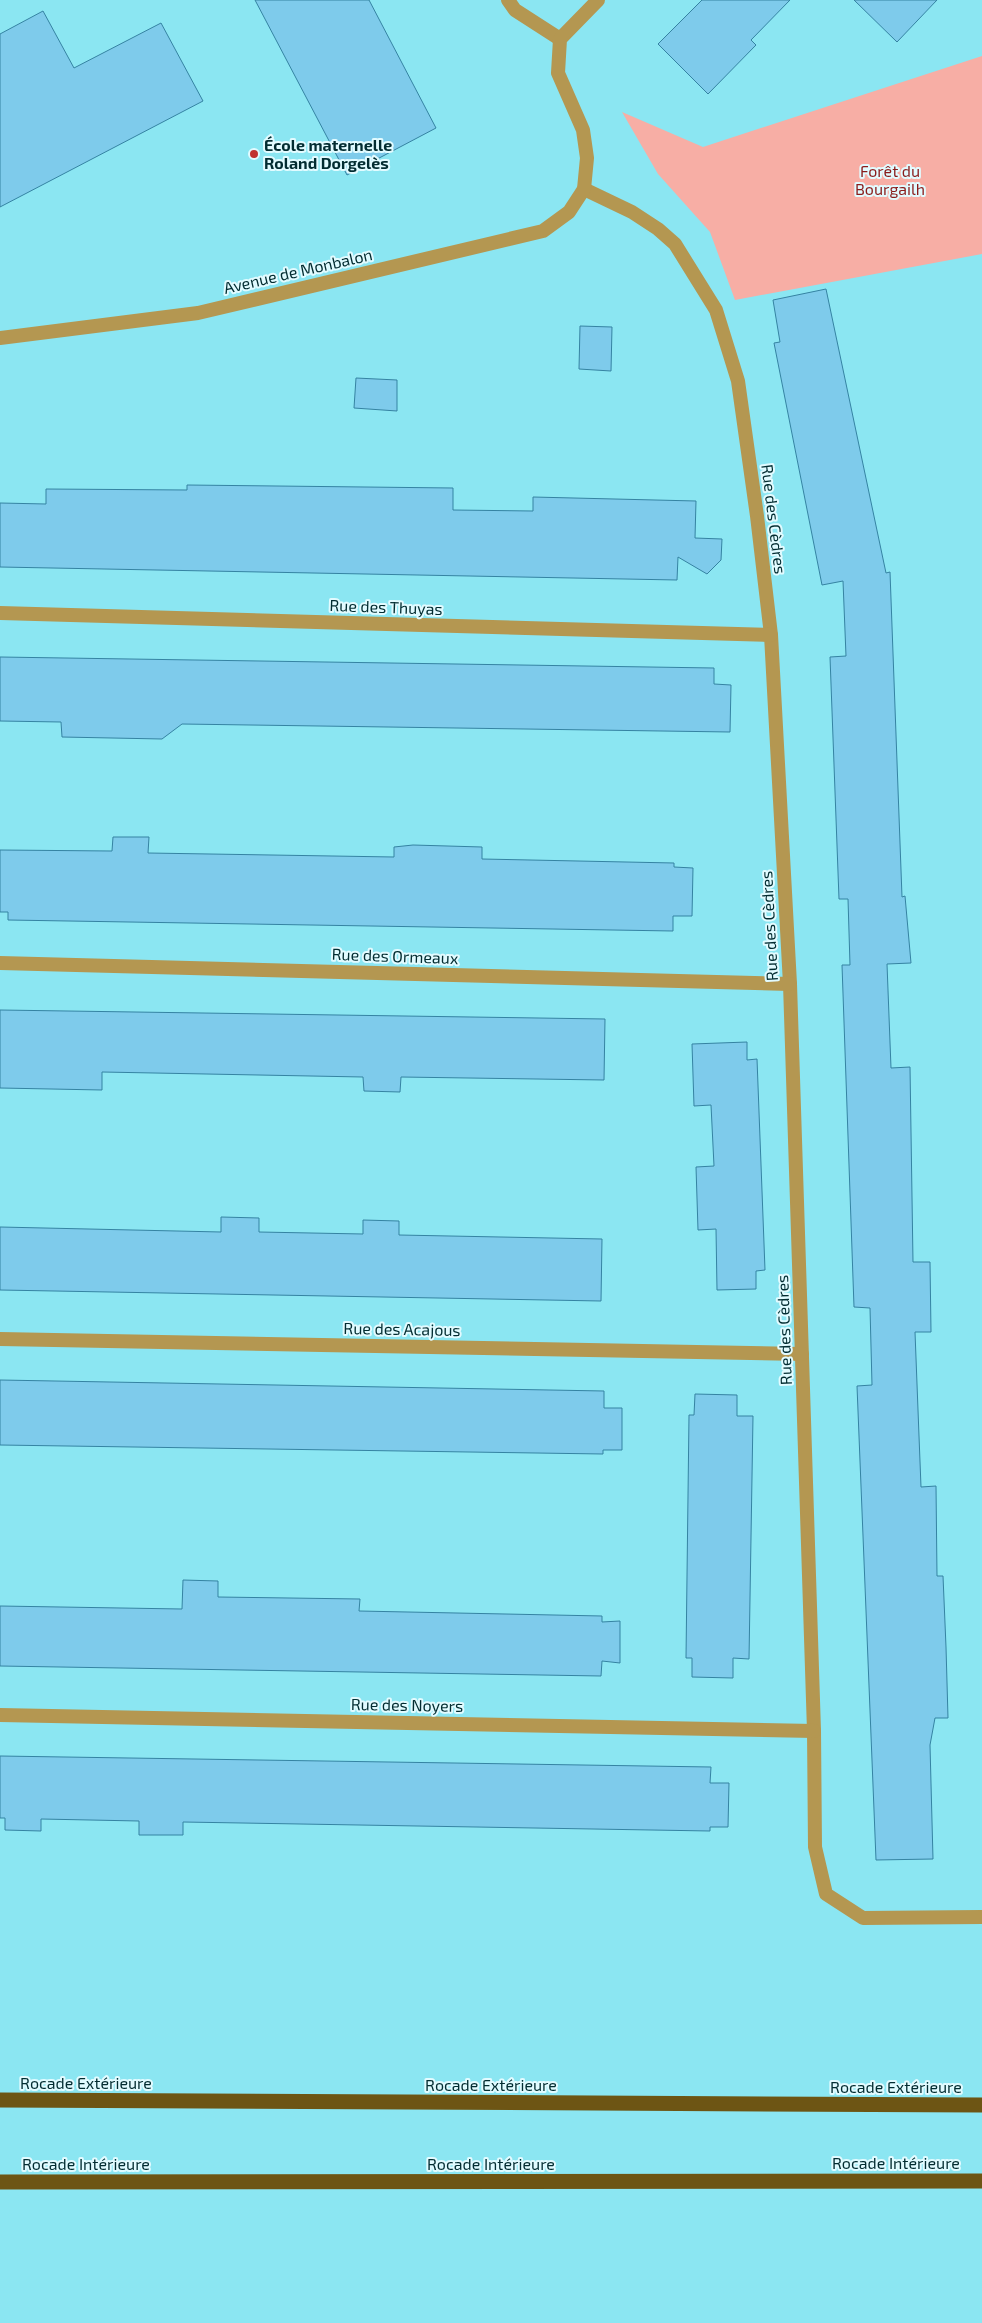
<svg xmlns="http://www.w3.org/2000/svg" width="982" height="2323" font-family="'Exo 2',sans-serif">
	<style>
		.green { fill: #f7aea5 }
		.building { fill: #7ecbeb; stroke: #3583a2 }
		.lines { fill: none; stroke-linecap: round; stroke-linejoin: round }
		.minor { stroke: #b49751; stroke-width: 14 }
		.motorway { stroke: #6d5514; stroke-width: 15 }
		.poi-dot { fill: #c1322f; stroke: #e2fbff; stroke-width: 2 }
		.labels { text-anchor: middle; stroke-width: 4; stroke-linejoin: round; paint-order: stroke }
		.poi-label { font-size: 16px; font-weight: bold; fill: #022c31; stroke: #e2fbff; text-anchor: start }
		.park-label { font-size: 16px; fill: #8a1c1b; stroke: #e2fbff }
		.street-label { font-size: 16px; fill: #022c31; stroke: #e2fbff }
	</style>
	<rect width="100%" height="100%" fill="#8be6f2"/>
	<path class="green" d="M 982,56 L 982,254 L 735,300 L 710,232 L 658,174 L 622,112 L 703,147 Z"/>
	<g class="building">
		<path d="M 255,0 L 369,0 L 436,128 L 347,175 Z"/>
		<path d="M 702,0 L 790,0 L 751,40 L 756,45 L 708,94 L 658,44 Z"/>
		<path d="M 854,0 L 937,0 L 897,42 Z"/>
		<path d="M 43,11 L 74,68 L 161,23 L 203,101 L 0,207 L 0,34 Z"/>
		<path d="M 826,289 L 886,573 L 890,572 L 902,897 L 905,896 L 911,963 L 887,964 L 891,1068 L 910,1067 L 913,1262 L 930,1262 L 931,1332 L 915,1332 L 919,1436 L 921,1487 L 936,1486 L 937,1576 L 943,1576 L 946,1647 L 948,1718 L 935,1718 L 930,1745 L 933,1859 L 876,1860 L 857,1386 L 872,1385 L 870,1308 L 854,1307 L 842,965 L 850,965 L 848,899 L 839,899 L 830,657 L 846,656 L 843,581 L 822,585 L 774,343 L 780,342 L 773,300 Z"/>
		<path d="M 580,326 L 612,327 L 611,371 L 579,369 Z"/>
		<path d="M 356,378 L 397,380 L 397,411 L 354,408 Z"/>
		<path d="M 187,485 L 453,488 L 453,510 L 533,511 L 533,497 L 696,501 L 695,538 L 722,539 L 721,560 L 707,574 L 678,557 L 677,580 L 0,567 L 0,503 L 46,504 L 46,489 L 187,490 Z"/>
		<path d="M 0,657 L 714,668 L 714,684 L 731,685 L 730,732 L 182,724 L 162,739 L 62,737 L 61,722 L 0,721 Z"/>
		<path d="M 113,837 L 149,837 L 148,853 L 394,857 L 394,847 L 413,845 L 482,847 L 482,859 L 674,863 L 674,867 L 693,868 L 692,916 L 673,916 L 673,931 L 8,920 L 8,912 L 0,912 L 0,850 L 112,851 Z"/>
		<path d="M 0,1010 L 605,1019 L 604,1080 L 401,1077 L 400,1092 L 364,1091 L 363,1077 L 102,1072 L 102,1090 L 0,1088 Z"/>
		<path d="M 747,1042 L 747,1060 L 757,1059 L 765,1270 L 756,1271 L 756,1289 L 717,1290 L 716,1229 L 698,1230 L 696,1167 L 714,1166 L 711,1105 L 694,1106 L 692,1044 Z"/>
		<path d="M 221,1217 L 259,1218 L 259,1232 L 363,1234 L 363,1220 L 399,1221 L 399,1235 L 602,1239 L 601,1301 L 0,1290 L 0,1227 L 221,1232 Z"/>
		<path d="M 0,1380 L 604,1391 L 604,1408 L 622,1408 L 622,1450 L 603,1450 L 603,1454 L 0,1445 Z"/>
		<path d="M 695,1394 L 737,1395 L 737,1416 L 753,1416 L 749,1659 L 733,1658 L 733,1678 L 692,1677 L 692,1658 L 686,1658 L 689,1415 L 694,1415 Z"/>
		<path d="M 183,1580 L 218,1581 L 218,1597 L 360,1599 L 359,1611 L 602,1616 L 602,1622 L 620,1621 L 620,1663 L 602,1661 L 601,1676 L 0,1666 L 0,1606 L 182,1609 Z"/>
		<path d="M 0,1756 L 711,1767 L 710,1783 L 729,1783 L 728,1827 L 710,1827 L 710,1831 L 183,1822 L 183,1835 L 139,1835 L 139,1821 L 41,1819 L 41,1831 L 5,1830 L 5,1818 L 0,1818 Z"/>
	</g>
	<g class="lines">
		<g class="minor">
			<path d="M 508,0 L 515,10 L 560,39"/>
			<path d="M 584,189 L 632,212 L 658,229 L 675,244 L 716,310 L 738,381 L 757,516 L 771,635 L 790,984 L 814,1731 L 815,1847 L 826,1894 L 863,1918 L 982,1917"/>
			<path d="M 0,338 L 198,313 L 543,231 L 569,212 L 584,189 L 587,158 L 583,130 L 558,73 L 560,39 L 598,0"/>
			<path d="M 0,613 L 771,635"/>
			<path d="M 0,963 L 790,984"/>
			<path d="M 0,1339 L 802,1354"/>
			<path d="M 0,1715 L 814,1731"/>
		</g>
		<g class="motorway">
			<path d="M 0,2100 L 982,2105"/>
			<path d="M 0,2182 L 982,2181"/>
		</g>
	</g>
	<circle class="poi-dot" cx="254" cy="154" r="5"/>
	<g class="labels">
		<g class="poi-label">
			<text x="264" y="151">École maternelle<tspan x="264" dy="18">Roland Dorgelès</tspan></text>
		</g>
		<g class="park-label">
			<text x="890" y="177">Forêt du<tspan x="890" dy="18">Bourgailh</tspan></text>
		</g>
		<g class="street-label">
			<text transform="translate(298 271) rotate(-13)" y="6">Avenue de Monbalon</text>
			<text transform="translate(774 519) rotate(83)" y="6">Rue des Cèdres</text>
			<text transform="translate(386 607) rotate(2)" y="6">Rue des Thuyas</text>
			<text transform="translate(769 926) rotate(-93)" y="6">Rue des Cèdres</text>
			<text transform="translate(395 956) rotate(2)" y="6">Rue des Ormeaux</text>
			<text transform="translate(402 1329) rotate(1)" y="6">Rue des Acajous</text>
			<text transform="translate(784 1330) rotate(-92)" y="6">Rue des Cèdres</text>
			<text transform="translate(407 1705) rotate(1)" y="6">Rue des Noyers</text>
			<text x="86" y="2089">Rocade Extérieure</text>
			<text x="491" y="2091">Rocade Extérieure</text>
			<text x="896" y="2093">Rocade Extérieure</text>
			<text x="896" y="2169">Rocade Intérieure</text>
			<text x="86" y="2170">Rocade Intérieure</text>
			<text x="491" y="2170">Rocade Intérieure</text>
		</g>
	</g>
</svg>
